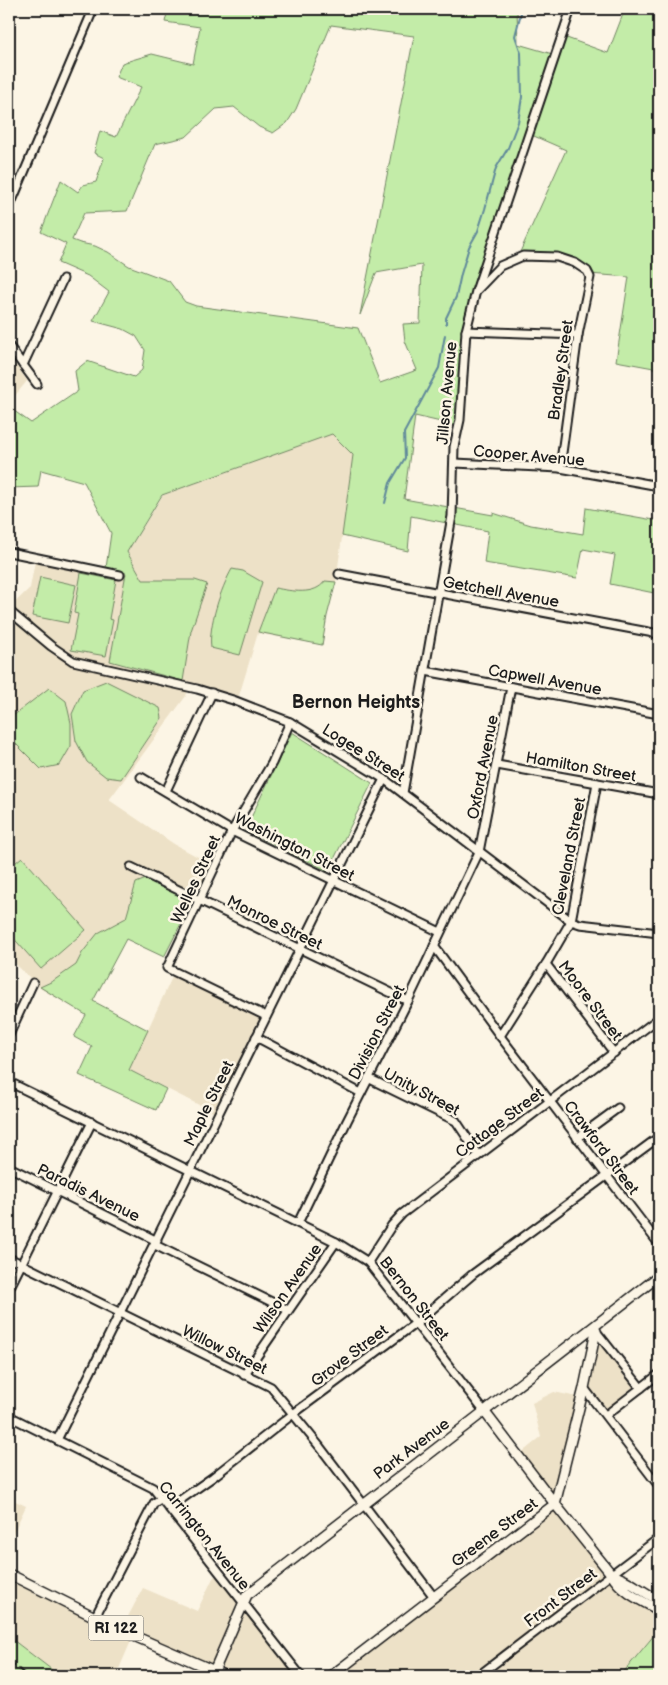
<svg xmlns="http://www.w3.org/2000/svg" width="668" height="1685" font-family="'Balsamiq Sans',sans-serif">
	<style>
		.built { fill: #ede1c7 }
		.green { fill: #c3eca8; stroke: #708462; fill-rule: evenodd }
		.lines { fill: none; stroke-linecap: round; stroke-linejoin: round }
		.stream { stroke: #60899a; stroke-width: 2 }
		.minor-casing { stroke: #1c1c1c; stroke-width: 11 }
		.major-casing { stroke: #1c1c1c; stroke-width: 12 }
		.minor { stroke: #fcf5e5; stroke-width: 7 }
		.major { stroke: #fcf5e5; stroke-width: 9 }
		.rail { stroke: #1c1c1c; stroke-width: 2; stroke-dasharray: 8 4; stroke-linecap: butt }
		.labels { text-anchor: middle; stroke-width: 5; stroke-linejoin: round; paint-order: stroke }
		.shield { fill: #fcf5e5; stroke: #5f5d58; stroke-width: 1 }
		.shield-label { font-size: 15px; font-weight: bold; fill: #1c1c1c }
		.street-label { font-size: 16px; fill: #1c1c1c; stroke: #fcf5e5 }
		.neighbourhood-label { font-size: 18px; font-weight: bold; fill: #1c1c1c; stroke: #fcf5e5 }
	</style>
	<rect width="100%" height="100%" fill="#fcf5e5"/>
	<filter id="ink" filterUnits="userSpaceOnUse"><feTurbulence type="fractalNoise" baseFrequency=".02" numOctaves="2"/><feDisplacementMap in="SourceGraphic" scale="10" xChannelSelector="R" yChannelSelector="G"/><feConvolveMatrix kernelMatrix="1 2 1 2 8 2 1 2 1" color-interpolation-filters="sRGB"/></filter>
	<g filter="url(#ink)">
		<g class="built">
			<path d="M 9,355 L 27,381 L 9,403 Z"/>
			<path d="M 332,434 L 353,455 L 336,582 L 327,616 L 322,645 L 258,633 L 238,699 L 190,684 L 186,696 L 109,800 L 174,844 L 211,864 L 164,957 L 126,939 L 86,1015 L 43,990 L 9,958 L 9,608 L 30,588 L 36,556 L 127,573 L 110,660 L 182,681 L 154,629 L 136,567 L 127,552 L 163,495 Z"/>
			<path d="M 174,973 L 264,1017 L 217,1114 L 129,1070 Z"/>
			<path d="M 594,1332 L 643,1389 L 605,1417 L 582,1390 Z"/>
			<path d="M 554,1392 L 577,1397 L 552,1494 L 520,1454 L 541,1437 L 532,1403 Z"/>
			<path d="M 9,1498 L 26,1506 L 9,1542 Z"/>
			<path d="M 558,1503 L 616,1577 L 646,1599 L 659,1606 L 659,1624 L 655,1634 L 622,1674 L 624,1676 L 326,1676 Z"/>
			<path d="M 221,1571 L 305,1676 L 233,1676 L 134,1634 L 116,1676 L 60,1676 L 9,1637 L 9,1572 L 122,1628 L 143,1588 L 197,1611 L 213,1578 Z"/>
		</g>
		<g class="green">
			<path d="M 168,9 L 517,9 L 518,44 L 556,55 L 564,37 L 608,53 L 625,9 L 659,9 L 659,369 L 616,361 L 629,277 L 589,274 L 563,259 L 532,257 L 516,261 L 566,150 L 527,133 L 469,308 L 458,426 L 415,416 L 404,499 L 493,515 L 493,513 L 531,525 L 583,534 L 586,508 L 659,521 L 659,594 L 610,584 L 615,555 L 583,549 L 577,578 L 484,563 L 488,531 L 411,516 L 408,551 L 342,536 L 353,455 L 332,434 L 162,495 L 127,552 L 143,580 L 195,580 L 207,584 L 191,631 L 183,681 L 110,661 L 126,573 L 106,568 L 111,533 L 84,482 L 41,470 L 38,487 L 9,488 L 9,403 L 10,408 L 31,423 L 78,391 L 75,371 L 87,361 L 134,377 L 142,370 L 145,350 L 136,336 L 123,329 L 93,321 L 109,292 L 88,276 L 58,263 L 66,244 L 41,232 L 61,180 L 78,192 L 83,185 L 96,182 L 104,158 L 94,153 L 100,131 L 116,137 L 141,87 L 116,77 L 122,63 L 152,54 L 193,64 L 200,27 L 165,22 ZM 331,25 L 414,36 L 360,315 L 376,273 L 422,265 L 420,323 L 403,324 L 405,341 L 417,370 L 380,383 L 358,328 L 196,306 L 185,302 L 169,281 L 129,266 L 108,252 L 95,246 L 80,243 L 72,240 L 84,213 L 127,211 L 155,144 L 186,137 L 216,109 L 234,107 L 259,127 L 273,133 L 287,123 L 296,109 Z"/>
			<path d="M 232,569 L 243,571 L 262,582 L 240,655 L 211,648 C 208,626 221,588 232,569 Z"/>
			<path d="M 81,573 L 116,580 L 109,619 L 113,620 L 106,656 L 71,650 L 78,614 L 74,613 Z"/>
			<path d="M 40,577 L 76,585 L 68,623 L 32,616 Z"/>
			<path d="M 325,581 L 336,582 L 327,616 L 322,645 L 258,632 L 275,588 C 291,591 315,596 325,581 Z"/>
			<path d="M 106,681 L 160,708 L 162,718 L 121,779 L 106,777 L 87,762 L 76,741 L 72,714 L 83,690 Z"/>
			<path d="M 49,688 L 66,701 L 71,723 L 71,746 L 60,765 L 41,769 L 9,737 L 9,719 Z"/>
			<path d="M 292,732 L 372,783 L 328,871 L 245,830 Z"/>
			<path d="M 22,857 L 86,930 L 41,969 L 9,933 L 9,868 Z"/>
			<path d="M 146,879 L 192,902 L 164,957 L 126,939 L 93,1001 L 148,1030 L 129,1070 L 166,1089 L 156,1110 L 79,1075 L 92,1047 L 74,1037 L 86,1015 L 40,987 L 53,981 L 76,965 L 82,953 L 98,933 L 126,918 L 136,883 Z"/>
			<path d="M 659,1624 L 659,1674 L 657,1676 L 624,1676 L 622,1674 L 655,1634 Z"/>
			<path d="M 9,1637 L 60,1676 L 9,1676 Z"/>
		</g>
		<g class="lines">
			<g class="stream">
				<path d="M 446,324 L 446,318 L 456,297 L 461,274 L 469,247 L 478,231 L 485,209 L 496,168 L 508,148 L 518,122 L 522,97 L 521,53 L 515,36 L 522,9"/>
				<path d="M 385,503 L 390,483 L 405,458 L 404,433 L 439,368 L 445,335"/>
			</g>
			<defs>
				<g id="minor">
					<path d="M 9,10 L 9,9"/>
					<path d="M 9,208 L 93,10 L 74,9"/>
					<path d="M 478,289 L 500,266 L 523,256 L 557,257 L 575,263 L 587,271 L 590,277 L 578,335 L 560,468"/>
					<path d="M 466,331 L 578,335"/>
					<path d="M 9,346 L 37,384"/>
					<path d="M 23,365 L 63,279"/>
					<path d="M 455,463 L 560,468 L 659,486"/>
					<path d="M 9,552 L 120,575"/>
					<path d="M 339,574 L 659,634"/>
					<path d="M 9,611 L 51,646 L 73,661 L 197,689 L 233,700 L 290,722 L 384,779 L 571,921 L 580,924 L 659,933"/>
					<path d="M 425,671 L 659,714"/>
					<path d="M 497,765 L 659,794"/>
					<path d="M 141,777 L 232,831 L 440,932"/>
					<path d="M 166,791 L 212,693"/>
					<path d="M 403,793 L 452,516 L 454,447 L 460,420 L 466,331 L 476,291 L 571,9"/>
					<path d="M 131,867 L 408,1001"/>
					<path d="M 434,946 L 500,1036 L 659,1244"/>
					<path d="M 546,964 L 614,1053"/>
					<path d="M 266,1016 L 167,968 L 232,831 L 272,763 L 290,722"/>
					<path d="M 9,1035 L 33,983"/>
					<path d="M 500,1036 L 546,964 L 571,921 L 597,783"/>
					<path d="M 256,1037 L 361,1093"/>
					<path d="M 368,1078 L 456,1121 L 478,1154"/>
					<path d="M 9,1082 L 336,1242 L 368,1262 L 484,1411"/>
					<path d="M 577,1138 L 618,1108"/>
					<path d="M 9,1167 L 157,1241"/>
					<path d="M 298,1223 L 347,1121 L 408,1001 L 479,852 L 511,687"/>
					<path d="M 155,1245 L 288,1310"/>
					<path d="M 9,1258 L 271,1387 L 320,1447 L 434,1597"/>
					<path d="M 368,1262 L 392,1225 L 402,1214 L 659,1018"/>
					<path d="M 9,1289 L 92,1122"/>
					<path d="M 595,1330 L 641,1388"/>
					<path d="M 244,1375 L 336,1242"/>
					<path d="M 584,1388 L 659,1486"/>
					<path d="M 606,1415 L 659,1374"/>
					<path d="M 9,1416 L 153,1488 L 301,1676"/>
					<path d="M 57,1440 L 384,779"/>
					<path d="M 95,1617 L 154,1503 L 162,1498 L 176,1503 L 213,1477 L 293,1414 L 416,1323 L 473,1274 L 659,1137"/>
					<path d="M 478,1676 L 659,1538"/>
				</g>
				<g id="major">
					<path d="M 484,1411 L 555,1504 L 612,1575 C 621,1592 642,1601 659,1610"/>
					<path d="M 9,1574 L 125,1632 L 226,1676"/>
					<path d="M 612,1575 C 630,1580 642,1592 659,1600"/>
					<path d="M 214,1671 L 247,1595 L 659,1276"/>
					<path d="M 331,1676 L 555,1504 L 584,1388 L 596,1331"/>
				</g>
			</defs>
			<use href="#minor" class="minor-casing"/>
			<use href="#major" class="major-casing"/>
			<use href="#minor" class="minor"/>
			<use href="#major" class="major"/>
			<path class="rail" d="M 9,1661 L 27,1676"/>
		</g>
	</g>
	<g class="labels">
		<rect class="shield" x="88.5" y="1615.5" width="55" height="25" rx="4"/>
		<g class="shield-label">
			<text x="116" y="1633">RI 122</text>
		</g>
		<g class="street-label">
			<text transform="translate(560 370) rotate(-82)" y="6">Bradley Street</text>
			<text transform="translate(446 393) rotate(-85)" y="6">Jillson Avenue</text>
			<text transform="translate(529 455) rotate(5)" y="6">Cooper Avenue</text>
			<text transform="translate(501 591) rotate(10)" y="6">Getchell Avenue</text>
			<text transform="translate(545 679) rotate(10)" y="6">Capwell Avenue</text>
			<text transform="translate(364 752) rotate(32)" y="6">Logee Street</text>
			<text transform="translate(581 766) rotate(10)" y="6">Hamilton Street</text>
			<text transform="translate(482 767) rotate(-79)" y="6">Oxford Avenue</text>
			<text transform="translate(295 846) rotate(27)" y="6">Washington Street</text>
			<text transform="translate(568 856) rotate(-79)" y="6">Cleveland Street</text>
			<text transform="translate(195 879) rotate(-65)" y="6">Welles Street</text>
			<text transform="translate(275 922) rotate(26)" y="6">Monroe Street</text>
			<text transform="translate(591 1000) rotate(53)" y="6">Moore Street</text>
			<text transform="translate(376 1032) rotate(-63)" y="6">Division Street</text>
			<text transform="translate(422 1091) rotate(28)" y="6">Unity Street</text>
			<text transform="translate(208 1103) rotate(-64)" y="6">Maple Street</text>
			<text transform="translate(499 1122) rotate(-37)" y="6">Cottage Street</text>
			<text transform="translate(602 1147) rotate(53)" y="6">Crawford Street</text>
			<text transform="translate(89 1192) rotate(26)" y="6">Paradis Avenue</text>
			<text transform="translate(287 1288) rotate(-55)" y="6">Wilson Avenue</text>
			<text transform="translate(415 1298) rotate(52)" y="6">Bernon Street</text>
			<text transform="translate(225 1349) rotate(26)" y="6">Willow Street</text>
			<text transform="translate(349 1355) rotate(-37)" y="6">Grove Street</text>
			<text transform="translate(411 1448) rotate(-37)" y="6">Park Avenue</text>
			<text transform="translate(494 1532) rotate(-37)" y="6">Greene Street</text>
			<text transform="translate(205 1535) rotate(51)" y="6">Carrington Avenue</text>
			<text transform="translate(560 1597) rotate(-37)" y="6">Front Street</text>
		</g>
		<g class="neighbourhood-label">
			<text x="356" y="708">Bernon Heights</text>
		</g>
	</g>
	<rect width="668" height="1685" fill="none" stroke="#fcf5e5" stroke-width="30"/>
	<rect x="15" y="15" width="638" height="1655" fill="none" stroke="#1c1c1c" stroke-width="2" filter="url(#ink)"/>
</svg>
